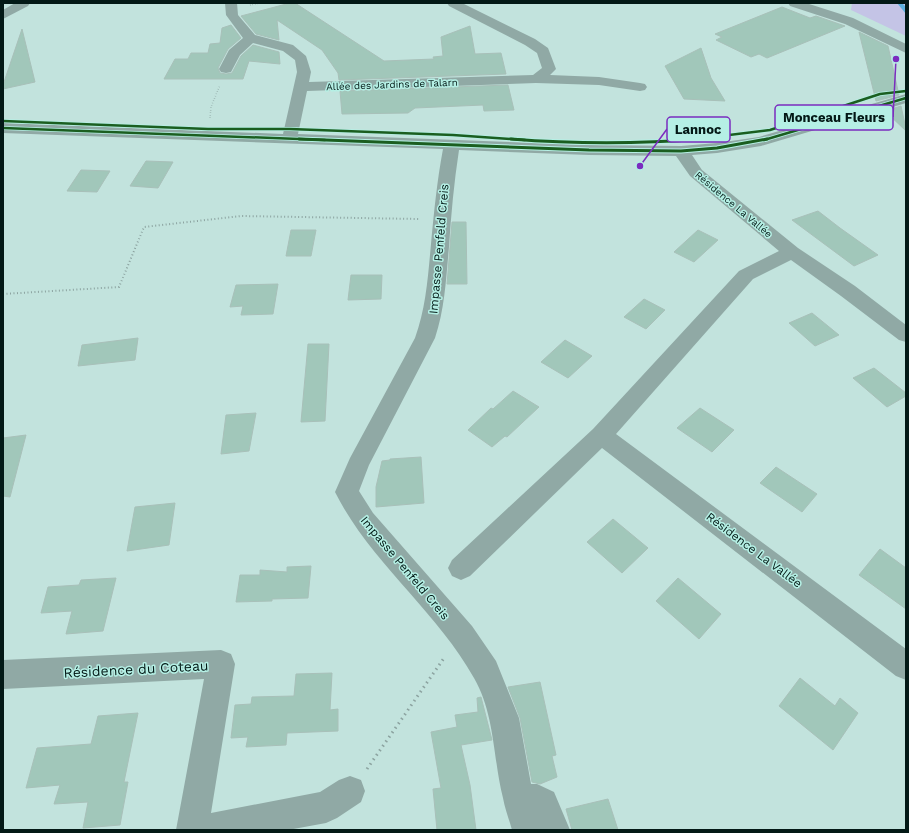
<svg xmlns="http://www.w3.org/2000/svg" width="909" height="833" font-family="'Work Sans',sans-serif">
	<style>
		.green { fill: #c4c4e6 }
		.lines { fill: none; stroke-linecap: round; stroke-linejoin: round }
		.stream { fill: #5eb1de; fill-rule: evenodd }
		.building { fill: #a1c7ba; stroke: #a8c0b9 }
		.path-far2 { stroke: #8ca3a0; stroke-width: 1.5; stroke-dasharray: 0.5 2; stroke-linecap: butt }
		.path-far1 { stroke: #8ca3a0; stroke-width: 2; stroke-dasharray: 1 2.5; stroke-linecap: butt }
		.path { stroke: #8ca3a0; stroke-width: 3; stroke-dasharray: 1.5 4; stroke-linecap: butt }
		.minor { fill: #90a9a5; fill-rule: evenodd }
		.cycleway-far1-casing { stroke: #b5f0e5; stroke-width: 4 }
		.cycleway-casing { stroke: #b5f0e5; stroke-width: 5 }
		.cycleway-far1 { stroke: #1b5e20; stroke-width: 2.5 }
		.cycleway { stroke: #1b5e20; stroke-width: 3 }
		.labels { text-anchor: middle; stroke-width: 3; stroke-linejoin: round; paint-order: stroke }
		.far-street-label { font-size: 10px; fill: #031916; stroke: #b5f0e5 }
		.street-label { font-size: 12px; fill: #031916; stroke: #b5f0e5 }
		.near-street-label { font-size: 14px; fill: #031916; stroke: #b5f0e5 }
		.leader { fill: none; stroke: #7b2cbf; stroke-width: 1.5 }
		.callout-dot { fill: #7b2cbf; stroke: #b5f0e5; stroke-width: 1.5 }
		.callout { fill: #b5f0e5; stroke: #7b2cbf; stroke-width: 1.5 }
		.callout-label { font-size: 13px; text-anchor: middle; font-weight: bold; fill: #031916 }
	</style>
	<rect width="100%" height="100%" fill="#c2e3dd"/>
	<path class="green" d="M 852,3 L 906,3 L 906,36 L 851,10 Z"/>
	<g class="lines">
		<path class="stream" d="M 897,3 L 902,3 L 906,7 L 906,14 Z"/>
	</g>
	<g class="building">
		<path d="M 290,3 L 295,3 L 384,61 L 434,59 L 433,57 L 443,56 L 441,37 L 470,26 L 475,54 L 501,53 L 506,74 L 339,80 L 338,73 L 322,50 L 277,20 L 279,40 L 256,34 L 241,16 Z"/>
		<path d="M 782,7 L 810,18 L 816,16 L 845,26 L 767,58 L 759,54 L 751,57 L 716,40 L 722,37 L 715,34 Z"/>
		<path d="M 231,25 L 241,38 L 228,49 L 218,68 L 220,73 L 226,74 L 232,73 L 241,56 L 253,45 L 279,52 L 280,64 L 249,61 L 243,79 L 164,79 L 175,59 L 188,59 L 191,53 L 208,53 L 210,44 L 220,43 L 222,28 Z"/>
		<path d="M 22,29 L 35,82 L 3,89 L 3,85 Z"/>
		<path d="M 859,32 L 888,46 L 899,95 L 876,101 Z"/>
		<path d="M 701,48 L 711,78 L 725,101 L 684,99 L 665,66 Z"/>
		<path d="M 508,85 L 514,110 L 484,111 L 483,105 L 415,108 L 408,113 L 342,114 L 340,91 Z"/>
		<path d="M 901,106 L 906,129 L 906,131 L 885,111 Z"/>
		<path d="M 146,161 L 173,162 L 158,188 L 130,186 Z"/>
		<path d="M 81,170 L 110,171 L 97,192 L 67,191 Z"/>
		<path d="M 818,211 L 840,228 L 878,255 L 854,266 L 792,220 Z"/>
		<path d="M 452,222 L 466,222 L 467,284 L 447,284 Z"/>
		<path d="M 291,230 L 316,230 L 311,256 L 286,256 Z"/>
		<path d="M 698,230 L 718,240 L 694,262 L 674,252 Z"/>
		<path d="M 351,275 L 382,275 L 381,299 L 348,300 Z"/>
		<path d="M 278,284 L 273,314 L 241,315 L 243,306 L 230,307 L 236,285 Z"/>
		<path d="M 644,299 L 665,310 L 646,329 L 624,317 Z"/>
		<path d="M 812,313 L 839,335 L 815,346 L 789,323 Z"/>
		<path d="M 138,338 L 135,360 L 78,366 L 82,345 Z"/>
		<path d="M 565,340 L 592,356 L 568,378 L 541,362 Z"/>
		<path d="M 308,344 L 329,344 L 325,421 L 301,422 Z"/>
		<path d="M 874,368 L 906,393 L 906,396 L 887,407 L 853,378 Z"/>
		<path d="M 513,391 L 539,407 L 507,437 L 505,436 L 492,447 L 468,430 L 491,408 L 493,409 Z"/>
		<path d="M 700,408 L 734,430 L 712,452 L 677,428 Z"/>
		<path d="M 256,413 L 249,451 L 221,454 L 226,415 Z"/>
		<path d="M 26,435 L 10,497 L 3,496 L 3,438 Z"/>
		<path d="M 421,457 L 424,503 L 376,507 L 376,487 L 382,461 L 390,460 L 390,459 Z"/>
		<path d="M 776,467 L 817,494 L 802,512 L 760,483 Z"/>
		<path d="M 175,503 L 169,545 L 127,551 L 135,507 Z"/>
		<path d="M 613,519 L 648,548 L 622,573 L 587,542 Z"/>
		<path d="M 880,549 L 906,568 L 906,609 L 859,575 Z"/>
		<path d="M 311,566 L 308,598 L 272,599 L 272,601 L 236,602 L 240,575 L 260,575 L 260,570 L 287,572 L 287,567 Z"/>
		<path d="M 116,578 L 103,631 L 66,634 L 72,611 L 41,613 L 48,587 L 79,585 L 81,580 Z"/>
		<path d="M 678,578 L 721,614 L 699,639 L 656,601 Z"/>
		<path d="M 332,673 L 330,710 L 338,709 L 338,731 L 287,733 L 286,745 L 246,747 L 248,737 L 231,738 L 235,705 L 251,704 L 252,697 L 294,696 L 296,674 Z"/>
		<path d="M 800,678 L 835,706 L 840,698 L 858,713 L 833,750 L 779,706 Z"/>
		<path d="M 540,682 L 556,755 L 552,756 L 557,777 L 540,784 L 532,782 L 520,718 L 508,687 Z"/>
		<path d="M 481,697 L 492,740 L 461,745 L 470,785 L 476,830 L 437,830 L 433,789 L 441,788 L 431,732 L 457,727 L 455,715 L 478,712 L 477,698 Z"/>
		<path d="M 138,713 L 124,782 L 128,782 L 120,825 L 83,828 L 88,802 L 54,804 L 60,785 L 26,788 L 37,748 L 91,744 L 98,716 Z"/>
		<path d="M 608,799 L 618,830 L 572,830 L 566,809 Z"/>
	</g>
	<g class="lines">
		<g class="path-far2">
			<path d="M 250,5 L 260,3"/>
			<path d="M 210,118 L 211,107 L 220,85"/>
		</g>
		<path class="path-far1" d="M 3,294 L 119,287 L 144,227 L 241,216 L 419,219"/>
		<path class="path" d="M 367,769 L 444,658"/>
		<g class="minor">
			<path d="M 15,3 L 30,3 L 28,6 L 3,19 L 3,10 Z"/>
			<path d="M 225,3 L 237,3 L 238,15 L 255,35 L 293,45 L 306,56 L 311,72 L 309,82 L 533,75 L 542,68 L 537,53 L 525,45 L 449,6 L 447,3 L 462,3 L 535,39 L 548,48 L 556,69 L 550,75 L 599,77 L 640,83 L 645,84 L 647,87 L 645,90 L 640,91 L 599,85 L 536,83 L 307,91 L 298,134 L 589,145 L 681,146 L 717,143 L 759,137 L 906,94 L 906,103 L 761,146 L 717,153 L 692,155 L 702,170 L 798,248 L 855,286 L 906,325 L 906,342 L 899,340 L 841,296 L 791,260 L 753,279 L 616,434 L 906,649 L 906,680 L 896,676 L 602,448 L 470,576 L 461,580 L 452,576 L 448,568 L 452,560 L 593,429 L 739,271 L 779,251 L 690,176 L 676,156 L 589,155 L 459,150 C 454,182 451,215 449,247 C 446,278 445,308 435,338 L 369,465 L 359,491 L 373,513 L 472,626 L 496,661 L 519,718 L 531,784 L 537,784 L 554,792 L 570,830 L 512,830 C 509,819 505,809 503,798 C 493,759 495,714 474,678 C 436,610 370,562 335,492 L 350,458 L 415,338 C 426,308 428,276 431,244 C 434,212 437,181 443,149 L 3,133 L 3,123 L 283,134 L 297,72 L 295,60 L 283,51 L 253,43 L 240,55 L 231,72 L 226,73 L 221,72 L 219,69 L 229,50 L 243,38 L 226,15 Z"/>
			<path d="M 788,3 L 806,3 L 853,18 L 906,44 L 906,53 L 845,24 L 790,6 Z"/>
			<path d="M 221,650 L 231,654 L 235,664 L 211,813 L 320,792 L 339,780 L 350,776 L 361,780 L 365,791 L 361,802 L 337,818 L 326,823 L 288,830 L 176,830 L 204,679 L 3,689 L 3,660 Z"/>
		</g>
		<defs>
			<g id="cycleway-far1">
				<path d="M 3,121 L 208,129 L 290,129 L 453,135 L 525,140"/>
				<path d="M 3,128 L 325,140"/>
				<path d="M 688,140 L 770,130 L 880,94 L 906,91"/>
				<path d="M 764,140 L 906,98"/>
			</g>
			<g id="cycleway">
				<path d="M 299,139 L 589,150 L 681,151 L 717,148 L 767,139"/>
				<path d="M 511,139 C 574,144 639,144 702,139"/>
			</g>
		</defs>
		<use href="#cycleway-far1" class="cycleway-far1-casing"/>
		<use href="#cycleway" class="cycleway-casing"/>
		<use href="#cycleway-far1" class="cycleway-far1"/>
		<use href="#cycleway" class="cycleway"/>
	</g>
	<g class="labels">
		<g class="far-street-label">
			<text transform="translate(392 84) rotate(-2)" y="4">Allée des Jardins de Talarn</text>
			<text transform="translate(734 204) rotate(40)" y="4">Résidence La Vallée</text>
		</g>
		<g class="street-label">
			<text transform="translate(439 249) rotate(-85)" y="4">Impasse Penfeld Creis</text>
			<text transform="translate(754 550) rotate(37)" y="4">Résidence La Vallée</text>
			<text transform="translate(405 568) rotate(50)" y="4">Impasse Penfeld Creis</text>
		</g>
		<g class="near-street-label">
			<text transform="translate(136 669) rotate(-3)" y="5">Résidence du Coteau</text>
		</g>
	</g>
	<path class="leader" d="M896 59L893 117M640 166L667 129"/>
	<g class="callout-dot">
		<circle cx="896" cy="59" r="4"/>
		<circle cx="640" cy="166" r="4"/>
	</g>
	<g class="callout">
		<rect x="775" y="105" width="118" height="25" rx="4"/>
		<rect x="667" y="117" width="63" height="25" rx="4"/>
	</g>
	<g class="callout-label">
		<text x="834" y="122">Monceau Fleurs</text>
		<text x="698" y="134">Lannoc</text>
	</g>
	<rect width="909" height="833" fill="none" stroke="#031916" stroke-width="8"/>
</svg>
